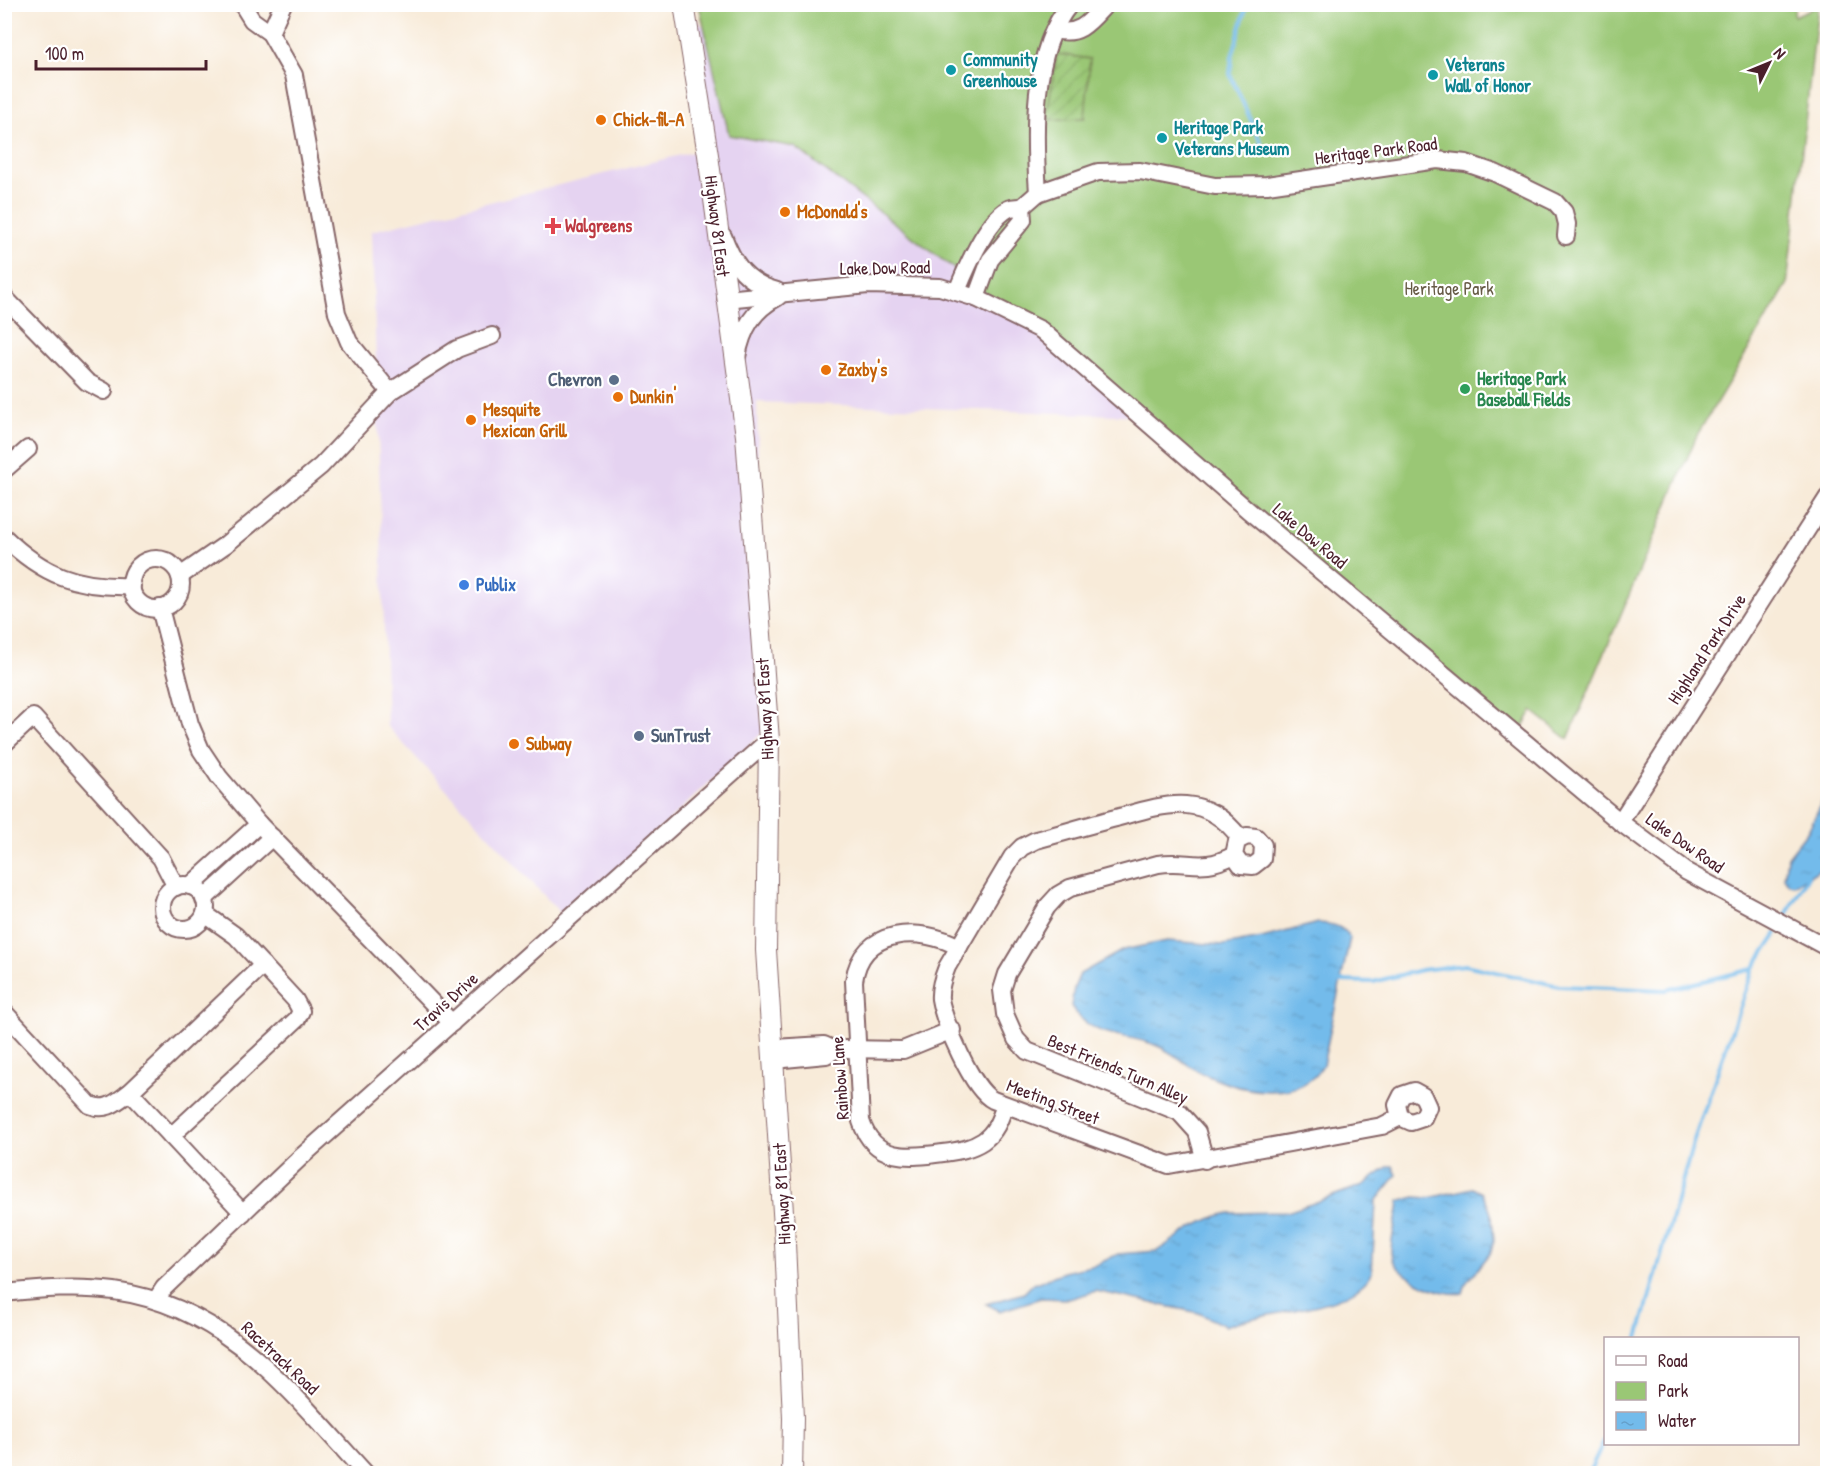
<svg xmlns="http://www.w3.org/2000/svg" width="1832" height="1478" font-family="'Patrick Hand',sans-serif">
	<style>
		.built { fill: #e5d3f1 }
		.park { fill: #9ac775; stroke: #727350; stroke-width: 1.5 }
		.garden { fill: url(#garden-furrows); stroke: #727350; stroke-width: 1.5 }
		.water { fill: url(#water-ripples); stroke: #5e6d8b; stroke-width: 1.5 }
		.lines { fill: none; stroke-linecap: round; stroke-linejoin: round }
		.stream { stroke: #73bbeb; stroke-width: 4 }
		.minor-casing { stroke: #876668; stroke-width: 20 }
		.major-casing { stroke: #876668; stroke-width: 22 }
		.minor { stroke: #fff; stroke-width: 16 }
		.major { stroke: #fff; stroke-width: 20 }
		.culture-dot { fill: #0f9aa8; stroke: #fff; stroke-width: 2 }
		.food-dot { fill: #e8710a; stroke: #fff; stroke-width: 2 }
		.health-dot { fill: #e0444e; stroke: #fff; stroke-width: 2 }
		.service-dot { fill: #5c6f8a; stroke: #fff; stroke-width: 2 }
		.leisure-dot { fill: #2e9e5b; stroke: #fff; stroke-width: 2 }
		.shop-dot { fill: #3f7fe0; stroke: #fff; stroke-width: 2 }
		.labels { text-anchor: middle; stroke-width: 4.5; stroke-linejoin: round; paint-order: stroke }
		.culture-label { font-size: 18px; font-weight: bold; fill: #0d838f; stroke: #fff; text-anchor: start }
		.food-label { font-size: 18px; font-weight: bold; fill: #c56008; stroke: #fff; text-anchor: start }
		.street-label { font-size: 18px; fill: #4a1f2b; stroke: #fff }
		.health-label { font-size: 18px; font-weight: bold; fill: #be3a42; stroke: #fff; text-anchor: start }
		.park-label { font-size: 18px; fill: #665a45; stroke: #fff }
		.leisure-label { font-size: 18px; font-weight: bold; fill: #27864d; stroke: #fff; text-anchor: start }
		.service-label { font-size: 18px; font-weight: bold; fill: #4e5e75; stroke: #fff; text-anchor: end }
		.shop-label { font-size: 18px; font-weight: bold; fill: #366cbe; stroke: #fff; text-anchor: start }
	</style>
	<defs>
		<pattern id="garden-furrows" width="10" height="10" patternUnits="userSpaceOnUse" patternTransform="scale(1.5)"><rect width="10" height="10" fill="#9ac775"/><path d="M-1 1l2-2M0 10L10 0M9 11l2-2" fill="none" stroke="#86aa65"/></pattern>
		<pattern id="water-ripples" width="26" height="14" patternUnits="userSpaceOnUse" patternTransform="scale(1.5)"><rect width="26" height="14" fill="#73bbeb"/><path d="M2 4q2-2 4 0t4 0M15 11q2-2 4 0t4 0" fill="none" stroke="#65a0ca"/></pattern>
	</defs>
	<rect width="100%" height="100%" fill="#fff"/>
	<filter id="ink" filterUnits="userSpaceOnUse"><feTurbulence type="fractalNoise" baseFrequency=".0167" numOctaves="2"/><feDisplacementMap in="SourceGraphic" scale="12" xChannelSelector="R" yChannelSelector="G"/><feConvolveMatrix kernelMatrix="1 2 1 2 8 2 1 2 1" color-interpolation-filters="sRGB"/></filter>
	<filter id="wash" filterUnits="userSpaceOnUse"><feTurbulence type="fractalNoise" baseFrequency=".008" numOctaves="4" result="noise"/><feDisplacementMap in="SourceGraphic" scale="24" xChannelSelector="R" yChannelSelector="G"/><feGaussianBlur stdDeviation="1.35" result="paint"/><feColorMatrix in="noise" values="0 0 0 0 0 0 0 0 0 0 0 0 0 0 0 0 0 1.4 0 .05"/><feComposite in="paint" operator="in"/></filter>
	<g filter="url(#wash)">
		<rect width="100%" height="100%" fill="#f8ebd9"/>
		<path class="built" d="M 679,5 L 1145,416 L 757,402 L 762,733 L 565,918 L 387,726 L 372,231 L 709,148 Z"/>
		<path class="park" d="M 699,5 L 1795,5 L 1794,16 L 1818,6 L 1787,285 L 1697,435 L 1568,739 L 1532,711 L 1514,741 L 1137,409 L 795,147 L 729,135 Z"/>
		<path class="garden" d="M 1057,54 L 1090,59 L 1085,118 L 1046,120 Z"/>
		<g class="water">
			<path d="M 1827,791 L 1827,865 L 1795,885 L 1789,884 L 1784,878 L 1787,858 L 1808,831 Z"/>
			<path d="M 1318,923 C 1331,924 1343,925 1350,938 L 1323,1065 C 1299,1107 1234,1090 1198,1071 C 1184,1063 1171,1051 1155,1045 C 1123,1032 1092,1040 1071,1006 L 1074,988 L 1080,974 L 1123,950 L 1167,941 L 1223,945 L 1262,938 Z"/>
			<path d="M 1389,1166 L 1393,1166 L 1397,1175 L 1376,1201 L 1372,1273 C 1351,1312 1263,1310 1225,1326 L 1199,1313 L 1096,1291 L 1069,1299 L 1041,1298 L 1000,1311 L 986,1304 L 1024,1293 L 1033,1284 L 1064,1272 L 1096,1265 L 1118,1254 L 1157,1251 L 1194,1226 L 1217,1216 L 1230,1213 L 1287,1212 L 1311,1204 L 1363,1185 Z"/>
			<path d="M 1472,1188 L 1482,1193 L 1487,1202 L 1492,1217 L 1494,1241 L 1490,1254 L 1466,1283 L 1463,1293 C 1443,1297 1391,1276 1391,1252 C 1391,1235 1398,1218 1399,1201 L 1415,1197 L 1429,1198 Z"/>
		</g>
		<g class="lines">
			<g class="stream">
				<path d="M 1247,4 L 1232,57 L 1230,74 L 1262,145"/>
				<path d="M 1786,915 L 1808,876"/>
				<path d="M 1341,981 L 1373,982 L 1421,970 L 1465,965 L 1559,986 L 1666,990 L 1753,969"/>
				<path d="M 1638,1338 L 1694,1140 L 1753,969 L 1777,933"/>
				<path d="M 1588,1474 L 1606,1437"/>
			</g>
		</g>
	</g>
	<g filter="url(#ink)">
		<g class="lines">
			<defs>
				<g id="minor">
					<path d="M 242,4 L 252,20 L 270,33 L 294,75 L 337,313 L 349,342 L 390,392"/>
					<path d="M 1056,30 C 1080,37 1091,20 1106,4"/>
					<path d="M 270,33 L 283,4"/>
					<path d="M 1038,193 C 1034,134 1031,51 1070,4"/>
					<path d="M 1022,207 L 1038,193 L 1098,172 L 1140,171 L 1215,186 L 1267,185 L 1437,160 L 1466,163 L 1495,173 L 1555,202 L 1564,212 L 1567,224 L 1566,236"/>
					<path d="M 723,236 C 734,265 747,283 777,291"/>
					<path d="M 957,291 C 966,269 986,221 1008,209 C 1011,207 1018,207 1022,207 L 1023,220 L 990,260 L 976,298"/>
					<path d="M 4,297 L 87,382 L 104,391"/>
					<path d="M 726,299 L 868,285 L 940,287 L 976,298 L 1041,330 L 1249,511 L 1620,822 L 1687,872 L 1828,948"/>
					<path d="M 737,357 C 742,329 753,310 778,297"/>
					<path d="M 4,470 L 28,449"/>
					<path d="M 4,537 C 43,575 77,588 132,586"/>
					<circle cx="156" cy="584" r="25"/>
					<path d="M 180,576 L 225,545 L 321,466 L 390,392 L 457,349 L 492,336"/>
					<path d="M 160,608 L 190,724 L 201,750 L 219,777 L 259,824 L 452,1023"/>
					<path d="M 4,744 L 33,717 L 161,858 L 176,887"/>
					<path d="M 1620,822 L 1828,497"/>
					<path d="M 1240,838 C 1204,790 1165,804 1116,818 C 1089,825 1062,833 1036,840 L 1022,847 L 1012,857 L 947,967 C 943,977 939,988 940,999 C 944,1022 972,1090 993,1100 L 1169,1165 L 1382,1126 L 1400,1117 L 1397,1105 L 1402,1095 L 1414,1091 L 1423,1096 L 1428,1107 L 1423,1118 L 1411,1122 L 1400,1117"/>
					<circle cx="184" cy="907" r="22"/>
					<path d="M 190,886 L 259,824"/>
					<path d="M 204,899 L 272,837"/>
					<path d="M 959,947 C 921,926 861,927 854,981 L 861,1121 C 874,1162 909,1158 943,1153 C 958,1151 971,1149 983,1141 C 996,1132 1000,1119 1005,1105"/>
					<path d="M 4,1012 L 90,1105 C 107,1112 116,1102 130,1092 L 263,965"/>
					<path d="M 774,1048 L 824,1045 L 835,1050 L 826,1055 L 774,1060"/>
					<path d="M 845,1049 L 903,1050 L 952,1030"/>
					<path d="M 130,1092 L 243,1213"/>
					<path d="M 171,1136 L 297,1019 L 301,1011 L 295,1000 L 236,936 L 205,914"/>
					<path d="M 1205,1160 L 1197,1132 L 1179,1112 L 1027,1051 L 1016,1039 L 1005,1014 L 1002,990 L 1007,974 L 1047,907 L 1058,895 L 1070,888 L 1158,864 C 1190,859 1200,873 1234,855 L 1237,841 L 1247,836 L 1256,837 L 1263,845 L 1262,859 L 1253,866 L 1241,865 L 1234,855"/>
					<path d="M 4,1293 C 41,1289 77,1286 114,1291 C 229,1307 292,1394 366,1474"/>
					<path d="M 156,1300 L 164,1288 L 300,1158 L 769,740"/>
				</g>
				<path id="major" d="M 684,4 L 708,155 L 746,436 L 769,740 L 766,950 L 785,1243 L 793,1418 L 792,1474"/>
			</defs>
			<use href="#minor" class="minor-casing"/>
			<use href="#major" class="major-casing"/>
			<use href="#minor" class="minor"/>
			<use href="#major" class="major"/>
		</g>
	</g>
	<g class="culture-dot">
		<circle cx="951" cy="70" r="6"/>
		<circle cx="1433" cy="75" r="6"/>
		<circle cx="1162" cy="138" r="6"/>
	</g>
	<g class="food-dot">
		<circle cx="601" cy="120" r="6"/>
		<circle cx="785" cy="212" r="6"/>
		<circle cx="826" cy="370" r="6"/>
		<circle cx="618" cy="397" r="6"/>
		<circle cx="471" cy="420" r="6"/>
		<circle cx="514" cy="744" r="6"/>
	</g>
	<path class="health-dot" d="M550 217h6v6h6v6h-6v6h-6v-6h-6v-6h6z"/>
	<g class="service-dot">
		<circle cx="614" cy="380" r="6"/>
		<circle cx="639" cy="736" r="6"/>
	</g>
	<circle class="leisure-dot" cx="1465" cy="389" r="6"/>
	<circle class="shop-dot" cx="464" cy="585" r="6"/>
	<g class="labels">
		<g class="culture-label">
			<text x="963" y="66">Community<tspan x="963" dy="21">Greenhouse</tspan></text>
			<text x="1445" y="71">Veterans<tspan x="1445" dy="21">Wall of Honor</tspan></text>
			<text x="1174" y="134">Heritage Park<tspan x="1174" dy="21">Veterans Museum</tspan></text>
		</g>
		<g class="food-label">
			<text x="613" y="126">Chick-fil-A</text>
			<text x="797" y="218">McDonald's</text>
			<text x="838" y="376">Zaxby's</text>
			<text x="630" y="403">Dunkin'</text>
			<text x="483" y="416">Mesquite<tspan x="483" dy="21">Mexican Grill</tspan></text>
			<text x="526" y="750">Subway</text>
		</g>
		<g class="street-label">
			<text transform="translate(1376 151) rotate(-7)" y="6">Heritage Park Road</text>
			<text transform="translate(717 226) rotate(83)" y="6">Highway 81 East</text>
			<text transform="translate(885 268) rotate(-1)" y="6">Lake Dow Road</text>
			<text transform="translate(1310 536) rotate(40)" y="6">Lake Dow Road</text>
			<text transform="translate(1707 649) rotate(-57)" y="6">Highland Park Drive</text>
			<text transform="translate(765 709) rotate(-93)" y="6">Highway 81 East</text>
			<text transform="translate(1685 843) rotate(35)" y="6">Lake Dow Road</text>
			<text transform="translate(446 1002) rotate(-42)" y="6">Travis Drive</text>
			<text transform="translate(1118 1069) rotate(23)" y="6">Best Friends Turn Alley</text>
			<text transform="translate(840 1078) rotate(-94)" y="6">Rainbow Lane</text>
			<text transform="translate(1053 1102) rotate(21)" y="6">Meeting Street</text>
			<text transform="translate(782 1194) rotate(-93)" y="6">Highway 81 East</text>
			<text transform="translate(280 1358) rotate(43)" y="6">Racetrack Road</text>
		</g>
		<g class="health-label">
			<text x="565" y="232">Walgreens</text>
		</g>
		<g class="park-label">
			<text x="1449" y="295">Heritage Park</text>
		</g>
		<g class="leisure-label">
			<text x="1477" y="385">Heritage Park<tspan x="1477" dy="21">Baseball Fields</tspan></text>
		</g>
		<g class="service-label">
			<text x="602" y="386">Chevron</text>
			<text x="651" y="742" text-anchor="start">SunTrust</text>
		</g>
		<g class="shop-label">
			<text x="476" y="591">Publix</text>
		</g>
	</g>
	<rect width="1832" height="1478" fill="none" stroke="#fff" stroke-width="24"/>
	<rect x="1604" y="1337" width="195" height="108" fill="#ffffff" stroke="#b7a5aa" stroke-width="1.5"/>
	<rect x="1616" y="1356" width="30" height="9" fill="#ffffff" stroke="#b7a5aa" stroke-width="1.5"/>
	<text x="1658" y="1367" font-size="18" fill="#4a1f2b">Road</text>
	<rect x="1616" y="1382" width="30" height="18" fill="#9ac775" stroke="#b7a5aa" stroke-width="1.5"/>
	<text x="1658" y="1397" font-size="18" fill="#4a1f2b">Park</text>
	<rect x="1616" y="1412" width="30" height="18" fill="url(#water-ripples)" stroke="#b7a5aa" stroke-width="1.5"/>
	<text x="1658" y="1427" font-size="18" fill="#4a1f2b">Water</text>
	<g transform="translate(1769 63) rotate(47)" stroke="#ffffff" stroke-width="4.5" paint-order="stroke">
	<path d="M0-4.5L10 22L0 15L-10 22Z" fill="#4a1f2b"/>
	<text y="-9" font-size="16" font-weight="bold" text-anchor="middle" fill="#4a1f2b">N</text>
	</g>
	<path d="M36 60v9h170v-9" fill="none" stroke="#4a1f2b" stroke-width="3"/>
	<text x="45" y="60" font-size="18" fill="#4a1f2b" stroke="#ffffff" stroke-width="4.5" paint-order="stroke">100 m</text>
</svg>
